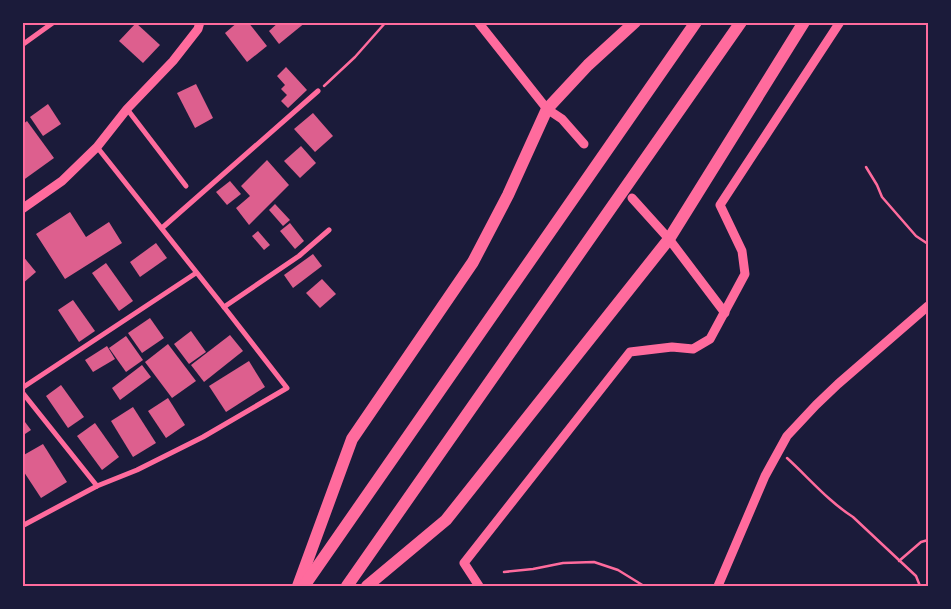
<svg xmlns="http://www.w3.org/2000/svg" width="951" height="609" font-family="'Roboto Condensed',sans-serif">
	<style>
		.building { fill: #dd5f8e }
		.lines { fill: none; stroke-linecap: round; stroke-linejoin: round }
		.path { stroke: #ff6b9d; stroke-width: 2.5 }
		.minor { stroke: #ff6b9d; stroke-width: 5 }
		.tertiary { stroke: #ff6b9d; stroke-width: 9 }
		.trunk { stroke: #ff6b9d; stroke-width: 12 }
		.neatline { fill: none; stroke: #ff6b9d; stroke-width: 2 }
	</style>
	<rect width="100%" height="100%" fill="#1b1b3a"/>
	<g class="building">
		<path d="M 238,22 L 248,22 L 267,46 L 247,62 L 225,33 Z"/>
		<path d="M 279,22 L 306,22 L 279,44 L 269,31 Z"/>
		<path d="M 136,23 L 160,45 L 143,63 L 119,41 Z"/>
		<path d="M 286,67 L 307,90 L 288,108 L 281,101 L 287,95 L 281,89 L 285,85 L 277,76 Z"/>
		<path d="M 196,84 L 213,118 L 195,128 L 177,93 Z"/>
		<path d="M 48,104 L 61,124 L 43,136 L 30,117 Z"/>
		<path d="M 313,113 L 333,136 L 315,152 L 294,129 Z"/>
		<path d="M 27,121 L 54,158 L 22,181 L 22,125 Z"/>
		<path d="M 301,146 L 316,163 L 300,178 L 284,161 Z"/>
		<path d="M 267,160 L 289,185 L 249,225 L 236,208 L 250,196 L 241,186 Z"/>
		<path d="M 230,181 L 241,194 L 227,205 L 216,192 Z"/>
		<path d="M 275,204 L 290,220 L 283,226 L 269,210 Z"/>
		<path d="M 70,212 L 86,237 L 109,222 L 122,243 L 65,279 L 36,234 Z"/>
		<path d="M 290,223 L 304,241 L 295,249 L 280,231 Z"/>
		<path d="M 258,231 L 270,245 L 264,250 L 252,236 Z"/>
		<path d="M 156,243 L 167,258 L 140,277 L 130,262 Z"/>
		<path d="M 313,254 L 322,266 L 293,288 L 284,275 Z"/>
		<path d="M 22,255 L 36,272 L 22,284 Z"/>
		<path d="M 106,263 L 133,301 L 119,311 L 92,273 Z"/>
		<path d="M 322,279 L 336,294 L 320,308 L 306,293 Z"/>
		<path d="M 73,300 L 95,331 L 79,342 L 58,310 Z"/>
		<path d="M 150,318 L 164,338 L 142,353 L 128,333 Z"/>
		<path d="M 191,331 L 206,352 L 189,364 L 174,344 Z"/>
		<path d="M 230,335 L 243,351 L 204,382 L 191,365 Z"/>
		<path d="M 126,336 L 143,360 L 126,372 L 109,348 Z"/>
		<path d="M 168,344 L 196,381 L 172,398 L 145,362 Z"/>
		<path d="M 107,346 L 115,359 L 93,372 L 85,360 Z"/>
		<path d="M 249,361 L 265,387 L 226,412 L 209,386 Z"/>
		<path d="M 142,365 L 151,377 L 120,400 L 112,388 Z"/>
		<path d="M 61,385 L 84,417 L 68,428 L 46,396 Z"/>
		<path d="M 168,398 L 185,425 L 166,438 L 148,411 Z"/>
		<path d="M 133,407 L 156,443 L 133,457 L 111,421 Z"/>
		<path d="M 22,418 L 31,430 L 22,436 Z"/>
		<path d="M 95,423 L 119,457 L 102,470 L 77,436 Z"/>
		<path d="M 43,444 L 67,482 L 41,498 L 22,469 L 22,456 Z"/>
	</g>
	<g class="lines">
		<g class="path">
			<path d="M 324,86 L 355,57 L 386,22"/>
			<path d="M 866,167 L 877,185 L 882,197 L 916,236 L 928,244"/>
			<path d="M 787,458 C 809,478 828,501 853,517 L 916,576 L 920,586"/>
			<path d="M 899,561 L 921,542 L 928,540"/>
			<path d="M 504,572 L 533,569 L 563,563 L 594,562 L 618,570 L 644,586"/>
		</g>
		<g class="minor">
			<path d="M 22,45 L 54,22"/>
			<path d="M 127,109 L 186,186"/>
			<path d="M 162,228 L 318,91"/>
			<path d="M 224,307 L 299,256 L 329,230"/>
			<path d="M 22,388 L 196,273"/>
			<path d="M 22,392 L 97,486"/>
			<path d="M 22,526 L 97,486 L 137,470 L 203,437 L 287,388 L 224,307 L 97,147"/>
		</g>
		<g class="tertiary">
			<path d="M 478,22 L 547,109 L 562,119 L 584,144"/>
			<path d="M 632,198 L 669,239 L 725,313"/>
			<path d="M 22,209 L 62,181 L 97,147 L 127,109 L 173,61 L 198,29 L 200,22"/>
			<path d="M 479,586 L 464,563 L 630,352 L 672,347 L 693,349 L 710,339 L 745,274 L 742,251 L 720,205 L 840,22"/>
			<path d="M 718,586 L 765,476 L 787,436 L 816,405 L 838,384 L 928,306"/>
		</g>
		<g class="trunk">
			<path d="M 298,586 L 352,439 L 473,262 L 508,195 L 547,109 L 588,65 L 635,22"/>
			<path d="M 304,586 L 696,22"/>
			<path d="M 347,586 L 741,22"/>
			<path d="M 367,586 L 446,520 L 669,239 L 804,22"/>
		</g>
	</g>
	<rect width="951" height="609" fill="none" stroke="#1b1b3a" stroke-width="48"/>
	<rect x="24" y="24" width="903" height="561" class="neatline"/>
</svg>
